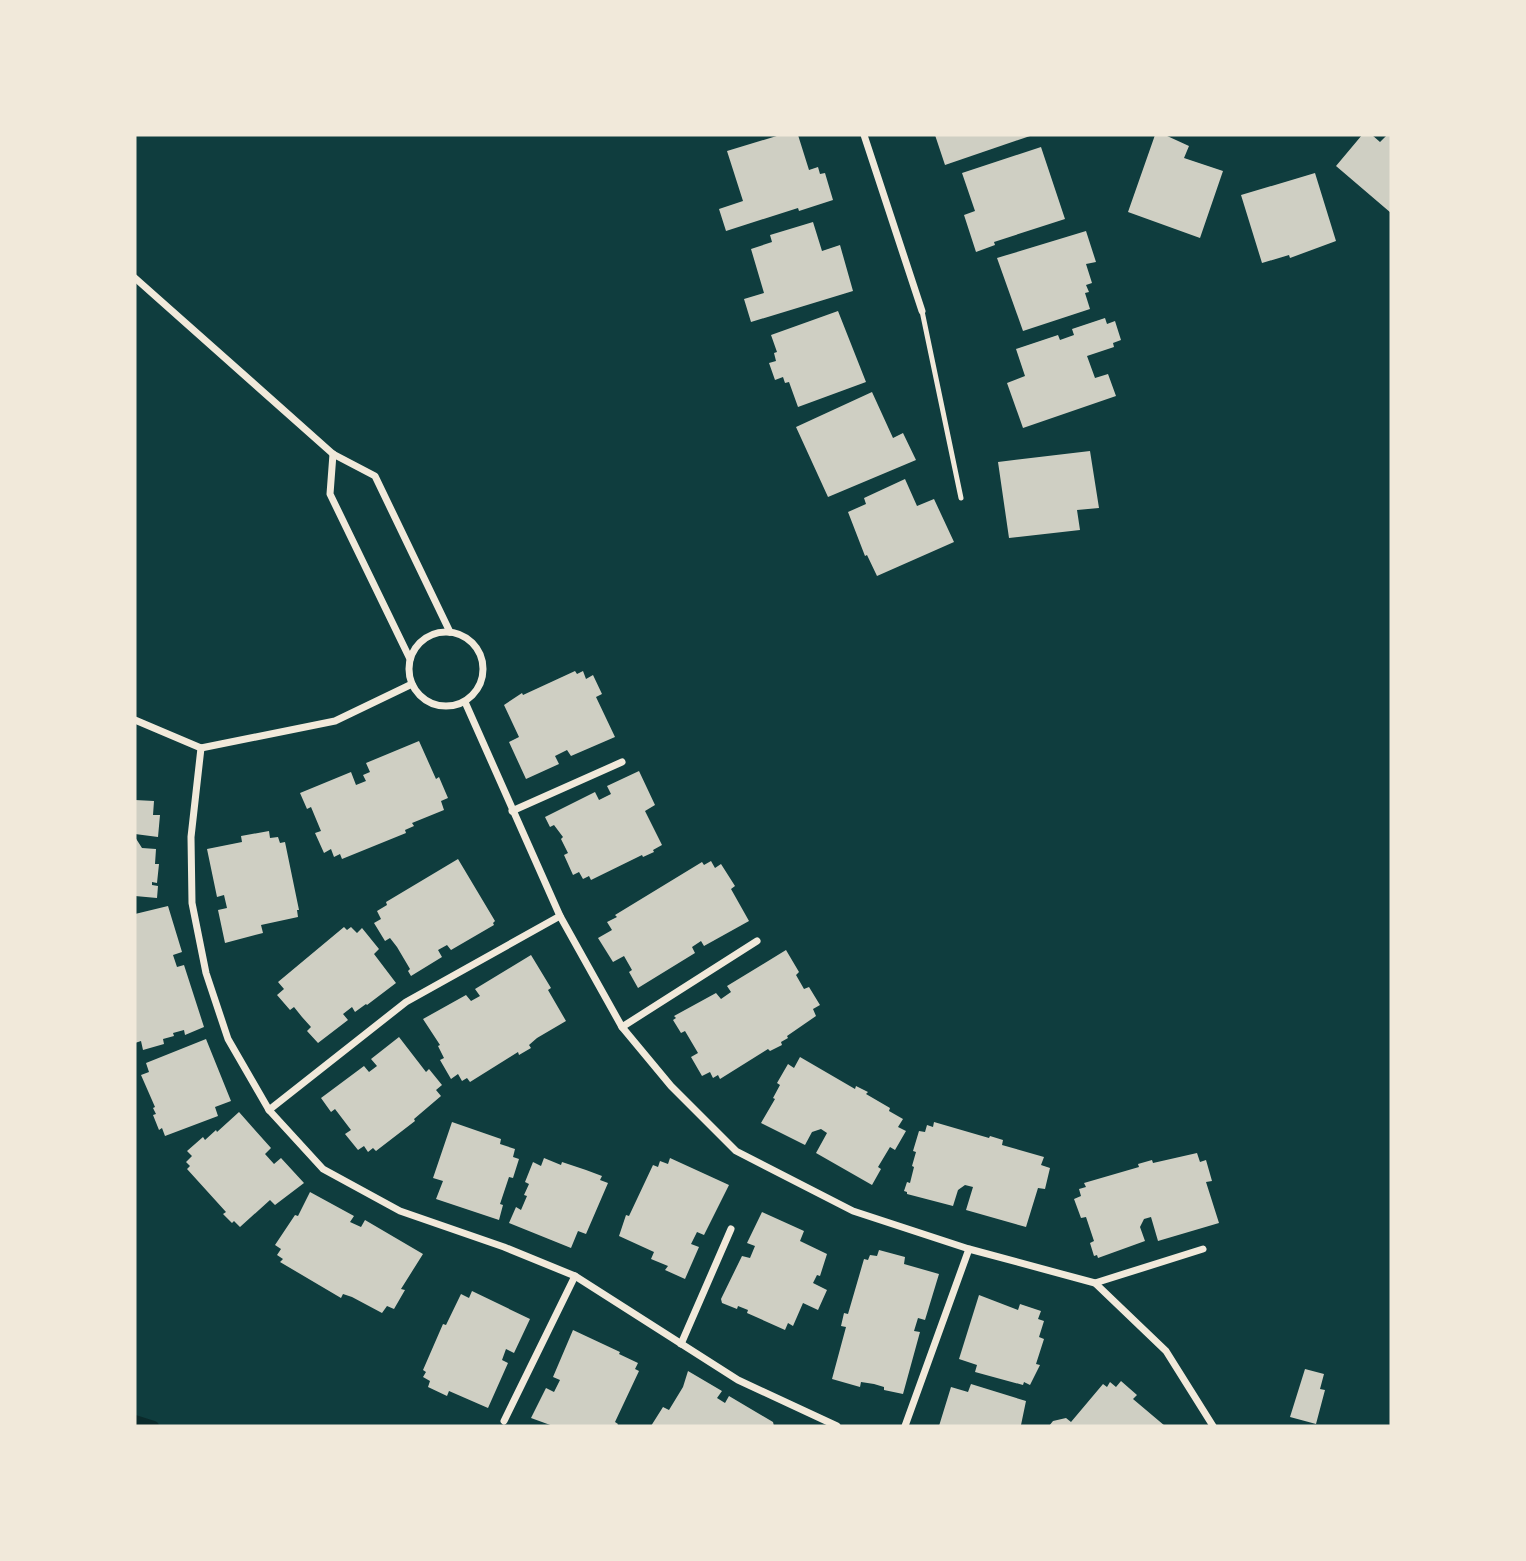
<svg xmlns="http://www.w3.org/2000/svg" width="1526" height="1561" font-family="Jost,sans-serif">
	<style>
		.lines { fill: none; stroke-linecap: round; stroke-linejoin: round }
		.stream { stroke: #0a2a2b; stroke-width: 10 }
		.building { fill: #cfcfc3 }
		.service { stroke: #f1e9da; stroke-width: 5 }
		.minor { stroke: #f1e9da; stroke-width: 7 }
	</style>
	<rect width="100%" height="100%" fill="#0f3d3e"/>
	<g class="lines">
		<path class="stream" d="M 135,1420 L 154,1426"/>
	</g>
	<g class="building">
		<path d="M 780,135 L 798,135 L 809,170 L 818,167 L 820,174 L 825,173 L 833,200 L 799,211 L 798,208 L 726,231 L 719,209 L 743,201 L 727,151 Z"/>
		<path d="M 935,135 L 1033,135 L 945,165 Z"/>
		<path d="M 1155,135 L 1165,135 L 1189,146 L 1184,158 L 1223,171 L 1200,238 L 1128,212 Z"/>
		<path d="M 1362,135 L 1372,135 L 1380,142 L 1387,135 L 1391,135 L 1391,213 L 1336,166 Z"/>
		<path d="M 1041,147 L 1065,219 L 994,242 L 995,245 L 976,252 L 964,215 L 975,211 L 962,173 Z"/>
		<path d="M 1315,173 L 1336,241 L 1290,258 L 1289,255 L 1262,263 L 1241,195 Z"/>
		<path d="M 813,222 L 822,251 L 840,245 L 853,291 L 751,322 L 744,299 L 764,293 L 751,249 L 772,242 L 770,235 Z"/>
		<path d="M 1086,231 L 1096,262 L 1086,264 L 1092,283 L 1086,285 L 1089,292 L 1085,293 L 1090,309 L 1023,331 L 997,258 Z"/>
		<path d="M 838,311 L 866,382 L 798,407 L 789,382 L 785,383 L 783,377 L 775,380 L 769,363 L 776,361 L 774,353 L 777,352 L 771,335 Z"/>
		<path d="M 1105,318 L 1107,324 L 1115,321 L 1121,340 L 1113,343 L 1114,347 L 1087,356 L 1095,378 L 1108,374 L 1116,396 L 1023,428 L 1007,383 L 1025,376 L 1016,349 L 1058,335 L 1060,340 L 1074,335 L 1072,329 Z"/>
		<path d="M 872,392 L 893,438 L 903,433 L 916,460 L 828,497 L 796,427 Z"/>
		<path d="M 1090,451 L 1099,508 L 1077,510 L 1080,530 L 1009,538 L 998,462 Z"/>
		<path d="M 905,479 L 917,506 L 934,499 L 954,542 L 877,576 L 867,555 L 865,556 L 848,512 L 866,504 L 864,498 Z"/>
		<path d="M 575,671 L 577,674 L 583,671 L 586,679 L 593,675 L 602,694 L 596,697 L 615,737 L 571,756 L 567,750 L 555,756 L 559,764 L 526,779 L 509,742 L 519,737 L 504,705 L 522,693 L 523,695 Z"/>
		<path d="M 419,741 L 436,779 L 439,777 L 448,798 L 441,801 L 444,810 L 412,823 L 414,826 L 405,830 L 406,833 L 342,859 L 340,854 L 334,857 L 331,849 L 324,853 L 315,833 L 321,831 L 311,807 L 307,809 L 300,793 L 351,772 L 356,785 L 366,781 L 363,775 L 370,772 L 366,763 Z"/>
		<path d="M 639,771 L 655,805 L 645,811 L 662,845 L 653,850 L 654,852 L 643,857 L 642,855 L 591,880 L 589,876 L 583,879 L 579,872 L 573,875 L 564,855 L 568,853 L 561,839 L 563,837 L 554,825 L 550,827 L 545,817 L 595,792 L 599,800 L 611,794 L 607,786 Z"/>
		<path d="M 135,800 L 154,801 L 153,815 L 160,815 L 158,837 L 135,834 Z"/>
		<path d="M 269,831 L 270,838 L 278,837 L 280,843 L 285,842 L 299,910 L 297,910 L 298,917 L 261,925 L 263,933 L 225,943 L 218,910 L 227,908 L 224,895 L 217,897 L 207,849 L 242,842 L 241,836 Z"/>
		<path d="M 135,837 L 142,848 L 156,849 L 155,864 L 159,864 L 157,883 L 152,882 L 152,885 L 158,886 L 157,898 L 135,896 Z"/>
		<path d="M 458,859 L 495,921 L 493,923 L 494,925 L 451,950 L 447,945 L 438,950 L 442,957 L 411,976 L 408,971 L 410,969 L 397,947 L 390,938 L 385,941 L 374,923 L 381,919 L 377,911 L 387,905 L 386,902 Z"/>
		<path d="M 711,861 L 715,868 L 721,864 L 735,886 L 731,889 L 749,921 L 704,946 L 701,941 L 692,947 L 695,953 L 638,988 L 629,972 L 632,970 L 624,956 L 613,962 L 598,938 L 612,930 L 607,922 L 617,917 L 615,915 L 702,862 L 704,865 Z"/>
		<path d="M 168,906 L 182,952 L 173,955 L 177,967 L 184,965 L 204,1027 L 185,1035 L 184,1030 L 173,1033 L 174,1036 L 163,1039 L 164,1044 L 143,1050 L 141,1041 L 135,1043 L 135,914 Z"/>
		<path d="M 344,927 L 347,930 L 351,927 L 357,933 L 362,928 L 379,949 L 374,954 L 396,983 L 367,1005 L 366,1004 L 355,1012 L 352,1007 L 343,1014 L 348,1020 L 318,1043 L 307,1031 L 311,1027 L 302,1017 L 294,1007 L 290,1010 L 277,995 L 284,989 L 278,982 Z"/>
		<path d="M 786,950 L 799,972 L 796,975 L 804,989 L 809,987 L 820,1005 L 813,1009 L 816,1016 L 787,1036 L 788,1038 L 781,1042 L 782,1045 L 770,1051 L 768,1049 L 720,1079 L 718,1075 L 713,1078 L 710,1072 L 702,1076 L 691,1057 L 698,1053 L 685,1031 L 681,1033 L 673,1020 L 676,1018 L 674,1016 L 716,993 L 721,999 L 731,992 L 727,986 Z"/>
		<path d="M 531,955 L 551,988 L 548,990 L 566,1021 L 537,1038 L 529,1045 L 531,1048 L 519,1055 L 518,1052 L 470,1082 L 467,1078 L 462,1081 L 458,1074 L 451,1079 L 440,1060 L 444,1058 L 438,1046 L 440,1045 L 423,1019 L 466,995 L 471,1001 L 480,996 L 475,989 Z"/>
		<path d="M 399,1037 L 426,1072 L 429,1069 L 442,1085 L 436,1090 L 441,1096 L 414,1119 L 415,1121 L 376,1151 L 373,1148 L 368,1152 L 364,1146 L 358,1150 L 345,1134 L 351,1130 L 335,1109 L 331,1112 L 321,1098 L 364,1066 L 369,1072 L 377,1066 L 371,1059 Z"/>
		<path d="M 206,1039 L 231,1101 L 215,1107 L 218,1116 L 165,1136 L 162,1128 L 159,1130 L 153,1115 L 156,1114 L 153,1108 L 155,1107 L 141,1075 L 149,1072 L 146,1063 Z"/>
		<path d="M 800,1057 L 855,1089 L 856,1086 L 868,1092 L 866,1094 L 890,1108 L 889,1111 L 903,1119 L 898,1127 L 906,1131 L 895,1150 L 890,1147 L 878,1167 L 881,1169 L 872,1185 L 816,1153 L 827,1133 L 821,1129 L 812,1132 L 805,1145 L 761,1123 L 775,1099 L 773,1098 L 780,1085 L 777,1083 L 788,1064 L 794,1068 Z"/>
		<path d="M 239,1112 L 271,1148 L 265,1154 L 274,1164 L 281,1158 L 304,1183 L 275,1205 L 270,1200 L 240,1227 L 234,1221 L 232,1223 L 223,1214 L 226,1212 L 187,1169 L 190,1166 L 186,1162 L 192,1156 L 187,1151 L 203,1137 L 205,1140 L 216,1130 L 217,1132 Z"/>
		<path d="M 452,1122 L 501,1139 L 500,1144 L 515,1149 L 513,1157 L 519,1159 L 513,1178 L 509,1177 L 500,1204 L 503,1205 L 499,1220 L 436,1199 L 443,1181 L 433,1178 Z"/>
		<path d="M 934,1122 L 989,1138 L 990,1136 L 1003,1140 L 1002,1145 L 1044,1157 L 1041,1165 L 1050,1168 L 1045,1189 L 1038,1188 L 1026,1227 L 966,1210 L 973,1187 L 965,1185 L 958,1190 L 953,1206 L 907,1194 L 907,1192 L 904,1191 L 907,1182 L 910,1183 L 914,1167 L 912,1166 L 916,1152 L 913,1151 L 919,1131 L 925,1132 L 927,1125 L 933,1127 Z"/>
		<path d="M 1197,1153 L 1200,1162 L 1206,1160 L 1212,1181 L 1206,1182 L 1219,1223 L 1158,1241 L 1151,1217 L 1144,1219 L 1140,1227 L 1145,1241 L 1098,1258 L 1097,1255 L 1094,1256 L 1090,1243 L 1094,1241 L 1086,1217 L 1081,1218 L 1074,1199 L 1081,1196 L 1079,1189 L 1086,1187 L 1084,1183 L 1139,1167 L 1138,1164 L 1152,1160 L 1153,1163 Z"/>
		<path d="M 544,1158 L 561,1165 L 562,1162 L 586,1170 L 602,1176 L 600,1180 L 608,1183 L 586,1234 L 578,1231 L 571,1248 L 509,1223 L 516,1207 L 521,1210 L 527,1196 L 524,1195 L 529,1184 L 525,1182 L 533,1162 L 541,1166 Z"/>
		<path d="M 670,1158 L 729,1185 L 704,1235 L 697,1232 L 691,1244 L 699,1247 L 685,1279 L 665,1270 L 668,1266 L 651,1259 L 654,1252 L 619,1236 L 626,1215 L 629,1216 L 653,1165 L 658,1167 L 660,1161 L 668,1164 Z"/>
		<path d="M 310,1192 L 354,1216 L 350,1222 L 361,1227 L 365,1220 L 423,1254 L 401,1289 L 405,1290 L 394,1309 L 387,1306 L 382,1313 L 352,1297 L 343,1294 L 341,1298 L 280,1262 L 283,1259 L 277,1255 L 281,1249 L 275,1245 L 295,1215 L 298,1216 Z"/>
		<path d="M 762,1212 L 804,1231 L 800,1241 L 827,1254 L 820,1276 L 817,1275 L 813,1283 L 827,1290 L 818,1310 L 803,1303 L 793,1326 L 788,1323 L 785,1330 L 747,1313 L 748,1310 L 738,1306 L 737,1309 L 722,1303 L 721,1299 L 742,1256 L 750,1258 L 755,1246 L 747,1243 Z"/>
		<path d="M 879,1250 L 905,1257 L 904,1264 L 939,1274 L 925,1320 L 918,1318 L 914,1331 L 920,1332 L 903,1394 L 884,1390 L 884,1387 L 874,1384 L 861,1382 L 860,1387 L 832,1379 L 846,1327 L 841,1326 L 844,1313 L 848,1314 L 864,1259 L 868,1260 L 870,1255 L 877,1256 Z"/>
		<path d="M 472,1291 L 530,1319 L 514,1353 L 506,1349 L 502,1360 L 508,1363 L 488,1408 L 449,1391 L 447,1396 L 428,1387 L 430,1381 L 423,1377 L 426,1372 L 423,1370 L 443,1324 L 446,1325 L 461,1294 L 469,1298 Z"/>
		<path d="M 979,1295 L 1018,1310 L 1020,1304 L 1041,1311 L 1038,1319 L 1044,1321 L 1039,1337 L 1044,1339 L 1036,1364 L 1040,1365 L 1030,1385 L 1024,1382 L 1023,1385 L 975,1372 L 977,1365 L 959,1359 Z"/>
		<path d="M 573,1330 L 620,1352 L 619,1354 L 638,1363 L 635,1369 L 639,1371 L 615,1422 L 618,1424 L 617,1426 L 553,1426 L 531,1418 L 546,1388 L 554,1392 L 560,1380 L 553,1377 Z"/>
		<path d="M 1305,1369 L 1324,1374 L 1320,1389 L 1325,1390 L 1316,1424 L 1290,1417 Z"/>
		<path d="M 688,1371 L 722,1391 L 717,1398 L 725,1403 L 729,1396 L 773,1422 L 774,1426 L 651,1426 L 663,1407 L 669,1410 L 683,1387 Z"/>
		<path d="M 1121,1381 L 1137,1395 L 1133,1399 L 1165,1426 L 1049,1426 L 1053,1421 L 1066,1418 L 1071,1422 L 1103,1384 L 1107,1387 L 1110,1382 L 1116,1387 Z"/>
		<path d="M 971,1384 L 1026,1401 L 1021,1425 L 939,1426 L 951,1387 L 968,1392 Z"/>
	</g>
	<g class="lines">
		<path class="service" d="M 922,311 L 961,498"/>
		<g class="minor">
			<path d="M 864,135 L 922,311"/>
			<path d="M 135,278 L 333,454 L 375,476 L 450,632"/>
			<path d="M 333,454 L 330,494 L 410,659"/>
			<circle cx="446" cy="669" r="37"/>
			<path d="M 465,702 L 560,916 L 622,1027 L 671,1086 L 736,1151 L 853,1211 L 969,1249 L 1095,1283 L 1166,1351 L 1213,1426"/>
			<path d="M 135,720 L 201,748 L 335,721 L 412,684"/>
			<path d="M 201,748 L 191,837 L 192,903 L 206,973 L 228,1039 L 269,1110 L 323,1169 L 400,1211 L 504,1247 L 575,1276 L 738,1380 L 837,1426"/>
			<path d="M 512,811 L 622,762"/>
			<path d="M 622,1027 L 757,941"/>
			<path d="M 269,1110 L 406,1002 L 560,916"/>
			<path d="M 1095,1283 L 1203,1249"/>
			<path d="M 681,1344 L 731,1229"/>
			<path d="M 504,1421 L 575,1276"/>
			<path d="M 905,1426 L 969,1249"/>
		</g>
	</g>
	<rect width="1526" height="1561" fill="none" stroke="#f1e9da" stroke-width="273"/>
</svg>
